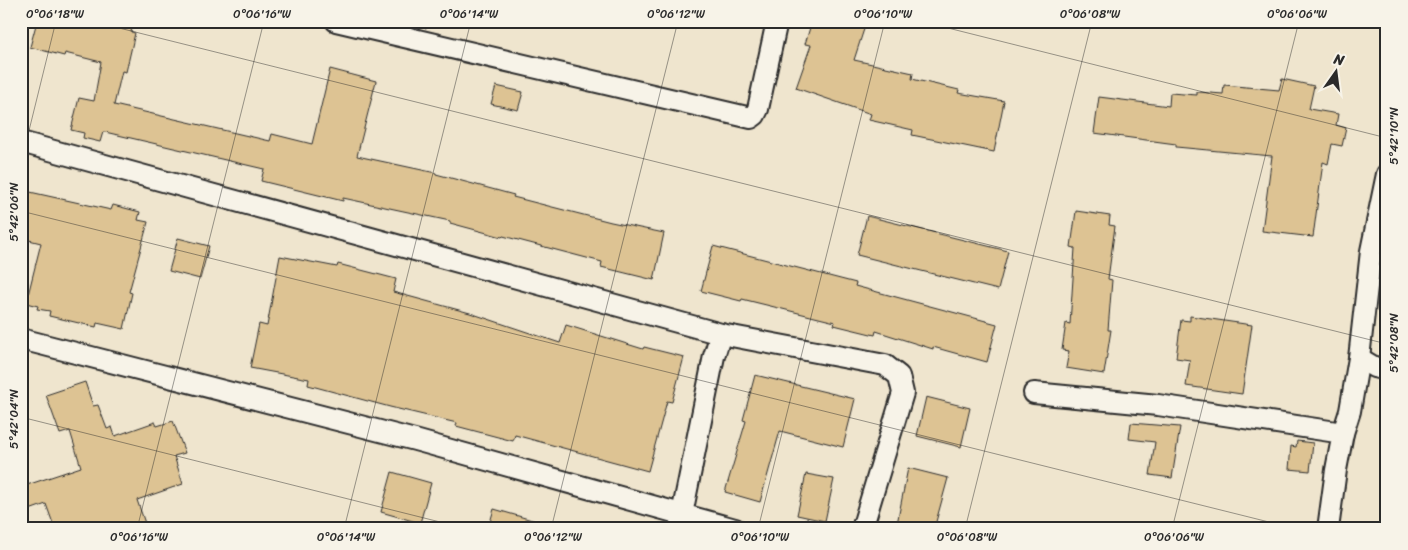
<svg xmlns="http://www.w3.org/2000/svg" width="1408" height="550" font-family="Sriracha,sans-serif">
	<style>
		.building { fill: #ddc393; stroke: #2b2b2b }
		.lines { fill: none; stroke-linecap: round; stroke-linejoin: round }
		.street-casing { stroke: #2b2b2b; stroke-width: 24 }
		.street { stroke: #f7f3e8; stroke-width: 20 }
		.ticks { fill: none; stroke: #2b2b2b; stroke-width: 1; stroke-opacity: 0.45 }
		.neatline { fill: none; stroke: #2b2b2b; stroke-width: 2 }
		.ticks-label { font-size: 12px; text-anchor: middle; fill: #2b2b2b }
	</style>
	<rect width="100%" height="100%" fill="#efe5ce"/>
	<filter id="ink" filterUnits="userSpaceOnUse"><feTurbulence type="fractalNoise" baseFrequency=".02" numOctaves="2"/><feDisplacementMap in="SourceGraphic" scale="10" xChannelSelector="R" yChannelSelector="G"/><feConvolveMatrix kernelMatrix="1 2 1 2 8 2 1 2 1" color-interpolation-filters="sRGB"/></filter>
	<g filter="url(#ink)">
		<g class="building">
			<path d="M 37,21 L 90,21 L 115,27 L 116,23 L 132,27 L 131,32 L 135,33 L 126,72 L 122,71 L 114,105 L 270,141 L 272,134 L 312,144 L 330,69 L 376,81 L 357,156 L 436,173 L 436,174 L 514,195 L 513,197 L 611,222 L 664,233 L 654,280 L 601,267 L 602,262 L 503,236 L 502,237 L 450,223 L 450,221 L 343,198 L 343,201 L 261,181 L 264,169 L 105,132 L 103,132 L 100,142 L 83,138 L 84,133 L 71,130 L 79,98 L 94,101 L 101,62 L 65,53 L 64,56 L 30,47 Z"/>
			<path d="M 812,21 L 849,21 L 865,26 L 854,60 L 913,73 L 912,79 L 959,90 L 958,93 L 1004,101 L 994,152 L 912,135 L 913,130 L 869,120 L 871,114 L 796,88 L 811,45 L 805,44 Z"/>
			<path d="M 1282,79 L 1314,86 L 1309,109 L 1338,114 L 1336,125 L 1346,128 L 1342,146 L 1332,144 L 1328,164 L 1323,162 L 1313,237 L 1262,231 L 1272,156 L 1176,147 L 1176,144 L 1094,133 L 1099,97 L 1169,106 L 1170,93 L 1197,95 L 1197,92 L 1223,94 L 1224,85 L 1279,90 Z"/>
			<path d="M 496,86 L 523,92 L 518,110 L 491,104 Z"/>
			<path d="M 21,190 L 111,210 L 113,205 L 140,212 L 138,220 L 148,222 L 129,292 L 132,293 L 124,329 L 97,323 L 96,327 L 49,316 L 50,311 L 37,309 L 38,306 L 26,303 L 41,243 L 21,238 Z"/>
			<path d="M 1076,211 L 1110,216 L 1109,225 L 1115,226 L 1108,279 L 1112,280 L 1108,330 L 1111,330 L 1104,374 L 1066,368 L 1069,351 L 1062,350 L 1066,323 L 1070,324 L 1075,248 L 1071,247 Z"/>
			<path d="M 867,216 L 1008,251 L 998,290 L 857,255 Z"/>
			<path d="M 178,238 L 209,246 L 200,279 L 169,271 Z"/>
			<path d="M 713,246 L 856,283 L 855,286 L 997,324 L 987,362 L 933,347 L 933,349 L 876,331 L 875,335 L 834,325 L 835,322 L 742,299 L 741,301 L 701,291 Z"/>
			<path d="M 280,256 L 337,267 L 338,264 L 396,279 L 393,292 L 470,313 L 560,343 L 566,325 L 643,349 L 644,347 L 684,357 L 672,402 L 667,401 L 648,471 L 515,435 L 513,441 L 456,426 L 457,423 L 390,407 L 308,385 L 309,379 L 250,368 L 259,324 L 267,326 Z"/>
			<path d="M 1190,316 L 1252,325 L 1242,394 L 1186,386 L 1190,360 L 1176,358 L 1181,320 L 1190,321 Z"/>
			<path d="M 755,375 L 855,399 L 843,447 L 780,431 L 760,502 L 725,492 L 746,421 L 743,420 Z"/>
			<path d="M 85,382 L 93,406 L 98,405 L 107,429 L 112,427 L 115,436 L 155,422 L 157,426 L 173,421 L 185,453 L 174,456 L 183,484 L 137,500 L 147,529 L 55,529 L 46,504 L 21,513 L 21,487 L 81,467 L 70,431 L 60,434 L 46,395 Z"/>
			<path d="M 926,397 L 970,408 L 961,447 L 917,436 Z"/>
			<path d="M 1131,423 L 1180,427 L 1172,478 L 1150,475 L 1155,442 L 1129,439 Z"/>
			<path d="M 1297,441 L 1313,443 L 1310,471 L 1289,469 L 1291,446 L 1296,447 Z"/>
			<path d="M 908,468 L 948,478 L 934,529 L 896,529 Z"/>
			<path d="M 392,472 L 431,483 L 420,523 L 381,512 Z"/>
			<path d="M 806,474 L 834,479 L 825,521 L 797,515 Z"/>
			<path d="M 494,509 L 546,524 L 545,529 L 488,529 Z"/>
		</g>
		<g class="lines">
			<defs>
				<g id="street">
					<path d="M 336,21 L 751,118 L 755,115 L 758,109 L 777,21"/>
					<path d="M 21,142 L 721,334 L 885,365 L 899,376 L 903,393 L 862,529"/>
					<path d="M 21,339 L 415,440 L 735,529"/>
					<path d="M 1359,358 L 1374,367 L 1387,370"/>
					<path d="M 1034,393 L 1158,405 L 1343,433"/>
					<path d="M 679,529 L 714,356 L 721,334"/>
					<path d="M 1328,529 L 1336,470 L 1343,433 L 1350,411 L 1359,358 L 1371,251 L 1387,174"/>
				</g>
			</defs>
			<use href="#street" class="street-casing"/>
			<use href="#street" class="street"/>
		</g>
	</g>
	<path class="ticks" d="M 91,21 L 1387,344M 920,21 L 1387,138M 21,163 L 56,21M 21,211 L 1297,529M 21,417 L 468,529M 137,529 L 264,21M 344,529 L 471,21M 551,529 L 678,21M 758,529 L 885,21M 965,529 L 1092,21M 1172,529 L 1299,21M 1379,529 L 1387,499"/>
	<rect width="1408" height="550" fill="none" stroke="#f7f3e8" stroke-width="55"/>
	<g transform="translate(1336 72) rotate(14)" stroke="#f7f3e8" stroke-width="4" paint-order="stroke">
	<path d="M0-4L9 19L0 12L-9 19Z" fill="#2b2b2b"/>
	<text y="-8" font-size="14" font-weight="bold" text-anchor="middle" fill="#2b2b2b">N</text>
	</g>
	<rect x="28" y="28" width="1352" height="494" class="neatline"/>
	<g class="ticks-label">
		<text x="55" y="18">0°06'18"W</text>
		<text x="262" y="18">0°06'16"W</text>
		<text x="469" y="18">0°06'14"W</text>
		<text x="676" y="18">0°06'12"W</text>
		<text x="883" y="18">0°06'10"W</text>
		<text x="1090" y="18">0°06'08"W</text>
		<text x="1297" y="18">0°06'06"W</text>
		<text transform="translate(1394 136) rotate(-90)" y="4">5°42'10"N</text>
		<text transform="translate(14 212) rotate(-90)" y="4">5°42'06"N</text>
		<text transform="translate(1394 343) rotate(-90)" y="4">5°42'08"N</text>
		<text transform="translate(14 419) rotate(-90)" y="4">5°42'04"N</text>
		<text x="139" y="541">0°06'16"W</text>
		<text x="346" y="541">0°06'14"W</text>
		<text x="553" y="541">0°06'12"W</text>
		<text x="760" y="541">0°06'10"W</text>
		<text x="967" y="541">0°06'08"W</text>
		<text x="1174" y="541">0°06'06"W</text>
	</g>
</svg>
